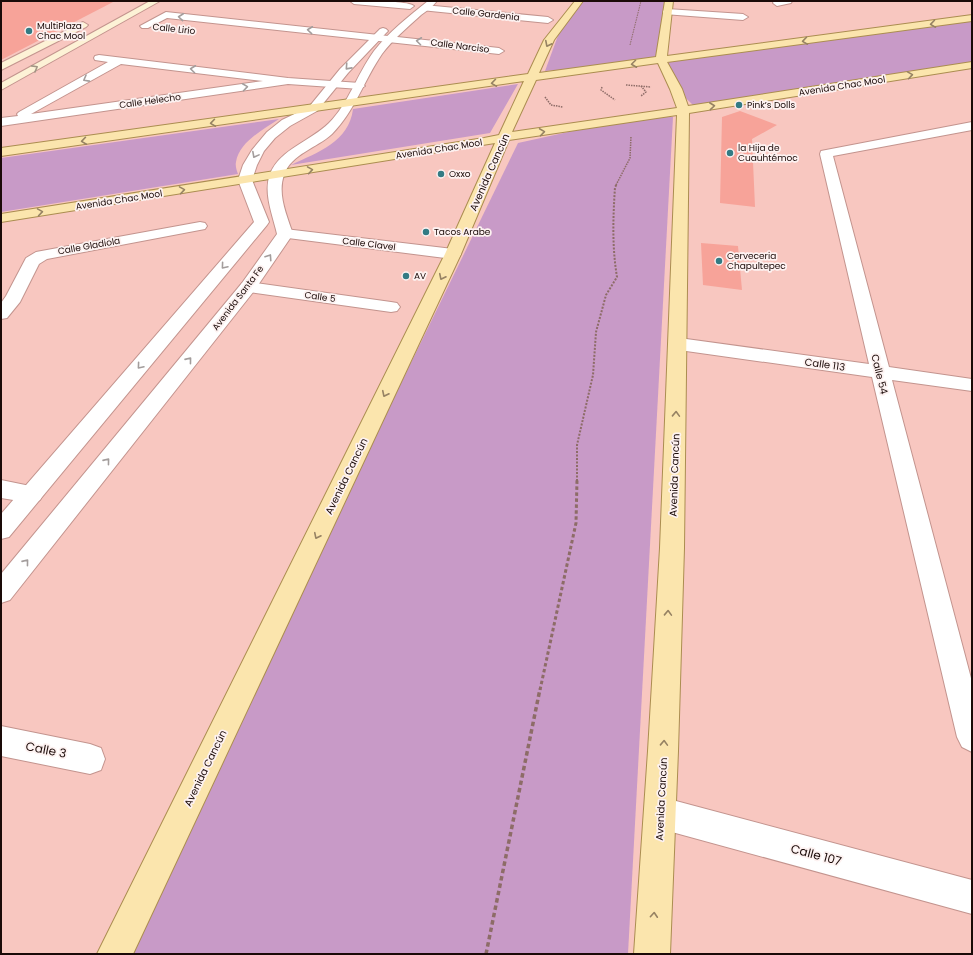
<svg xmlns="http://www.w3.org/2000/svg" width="973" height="955" font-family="Poppins,sans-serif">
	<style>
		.green { fill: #c89ac7 }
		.building { fill: #f7a399 }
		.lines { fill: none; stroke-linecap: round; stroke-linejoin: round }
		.minor-casing { stroke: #c3948e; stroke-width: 2 }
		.tertiary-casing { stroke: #c3948e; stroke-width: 2 }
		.secondary-casing { stroke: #c3948e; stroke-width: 2 }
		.primary-casing { stroke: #ab8d50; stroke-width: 2 }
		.path-far4 { stroke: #8d6c67; stroke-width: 1; stroke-dasharray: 1.5 1; stroke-linecap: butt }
		.path-far3 { stroke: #8d6c67; stroke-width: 1.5; stroke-dasharray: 1.5 1; stroke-linecap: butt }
		.path-far2 { stroke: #8d6c67; stroke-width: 2; stroke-dasharray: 2 1.5; stroke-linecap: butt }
		.path-far1 { stroke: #8d6c67; stroke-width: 3; stroke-dasharray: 3.5 2.5; stroke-linecap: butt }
		.path { stroke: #8d6c67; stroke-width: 3.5; stroke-dasharray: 4.5 3; stroke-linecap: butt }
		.minor { fill: #fff; fill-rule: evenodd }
		.tertiary { fill: #fff; fill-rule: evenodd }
		.secondary { fill: #fdf2d6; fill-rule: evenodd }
		.primary { fill: #fbe5ad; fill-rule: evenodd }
		.oneway { stroke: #a39d9c }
		.oneway2 { stroke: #968263 }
		.oneway3 { stroke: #a29584 }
		.poi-dot { fill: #337b84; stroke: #fdf2f1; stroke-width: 1.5 }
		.labels { text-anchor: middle; stroke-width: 3.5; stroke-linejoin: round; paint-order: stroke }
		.far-street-label { font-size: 9px; fill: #1a0a08; stroke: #fdf2f1 }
		.far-poi-label { font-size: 9px; fill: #1a0a08; stroke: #fdf2f1; text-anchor: start }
		.street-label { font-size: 10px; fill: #1a0a08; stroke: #fdf2f1 }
		.near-street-label { font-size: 12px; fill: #1a0a08; stroke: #fdf2f1 }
	</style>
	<rect width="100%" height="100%" fill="#f8c7c0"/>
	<g class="green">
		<path d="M 579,1 L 669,1 L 656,59 L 628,64 L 545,71 L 563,22 Z"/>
		<path d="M 972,19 L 972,63 L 693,105 L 676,89 L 668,62 Z"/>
		<path d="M 518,84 L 490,133 L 291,165 C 318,152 349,142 353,109 Z"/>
		<path d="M 673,117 L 628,954 L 123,954 L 518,143 L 632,118 Z"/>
		<path d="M 279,119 C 264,129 239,142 236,162 C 235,166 237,171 238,174 L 1,212 L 1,158 Z"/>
	</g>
	<g class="building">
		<path d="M 1,1 L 115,1 L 1,60 Z"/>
		<path d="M 740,111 L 777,125 L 752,139 L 755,207 L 720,203 L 722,117 Z"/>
		<path d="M 701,243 L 738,246 L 742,290 L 703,285 Z"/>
	</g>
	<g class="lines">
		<defs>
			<g id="minor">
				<path d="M 350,1 C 362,1 407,0 414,6 L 410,9 L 354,4 Z"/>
				<path d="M 774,1 L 792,1 L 791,3 L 777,6 L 773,3 Z"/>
				<path d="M 424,5 L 548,17 L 553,20 L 548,23 L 421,10 L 420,8 Z"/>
				<path d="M 667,9 L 743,14 L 748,17 L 743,20 L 664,14 L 663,12 L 664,10 Z"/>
				<path d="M 166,12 L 499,48 L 504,51 L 499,54 L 167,18 L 148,28 L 142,28 L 140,26 Z"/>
				<path d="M 99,55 L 288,78 L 360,83 L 365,86 L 360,89 L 288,84 L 1,126 L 1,118 L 18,116 L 17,114 L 19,112 L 108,62 L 95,60 L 94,58 L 95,56 ZM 121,64 L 263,81 L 31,114 Z"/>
				<path d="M 972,122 L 972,130 L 833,156 L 889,367 L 972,379 L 972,391 L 892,380 L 972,682 L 972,752 L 962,747 L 957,737 L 872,377 L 679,350 L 673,348 L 670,344 L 673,340 L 679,338 L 869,364 L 820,154 L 821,151 L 826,150 Z"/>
				<path d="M 200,222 L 205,223 L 207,226 L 205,229 L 47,259 L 39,264 L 20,302 L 7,318 L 1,319 L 1,303 L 6,296 L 26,258 L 36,252 Z"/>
				<path d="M 285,229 L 453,249 L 459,251 L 461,254 L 459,257 L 453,259 L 280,237 L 277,234 L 280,231 Z"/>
				<path d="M 248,282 L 391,302 L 397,303 L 400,307 L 397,311 L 391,312 L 242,291 L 240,287 L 242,283 Z"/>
				<path d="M 1,480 L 40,488 L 43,494 L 40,500 L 32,503 L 1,498 Z"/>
				<path d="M 1,726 L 90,744 L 101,748 L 105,759 L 101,770 L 90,774 L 1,756 Z"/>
				<path d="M 661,797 L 972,880 L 972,914 L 661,829 L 650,824 L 645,813 L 650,802 Z"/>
			</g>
			<g id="tertiary">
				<path d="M 428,1 L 437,1 C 433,6 427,11 421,15 C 408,27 393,39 382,54 C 364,80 355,111 332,134 C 317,148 291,154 284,175 C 277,194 287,216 293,234 L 254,291 L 10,600 L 1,603 L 1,574 L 242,283 L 277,234 C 273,216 263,193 270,174 C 280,149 311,141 329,123 C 349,103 357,74 374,51 C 389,32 409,16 428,1 Z"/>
				<path d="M 383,28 L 386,29 L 388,31 L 386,33 L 348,73 L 317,111 L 290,126 L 275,138 L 264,151 L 257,165 L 252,180 L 269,222 L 267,225 L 9,537 L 1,539 L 1,514 L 254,222 L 238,180 L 243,165 L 252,150 L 267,132 L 282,120 L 309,107 L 340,69 L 380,29 Z"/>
			</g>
			<g id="secondary">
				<path d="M 150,1 L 160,1 L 1,90 L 1,83 Z"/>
				<path d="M 83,22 L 88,25 L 86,27 L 1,70 L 1,63 Z"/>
			</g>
			<path id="primary" d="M 575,1 L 583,1 L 554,40 L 539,73 L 656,57 L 665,1 L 673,1 L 667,56 L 972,15 L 972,21 L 667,62 L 682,89 L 688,106 L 972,62 L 972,68 L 689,113 L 684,548 L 678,751 L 670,954 L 634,954 L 648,751 L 660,548 L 677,115 L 509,140 L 461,254 L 133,954 L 97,954 L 445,254 L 495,143 L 1,222 L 1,214 L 484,138 L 499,135 L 524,81 L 1,156 L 1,148 L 528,74 L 544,40 ZM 658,63 L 670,89 L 677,108 L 512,132 L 536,80 Z"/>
		</defs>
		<use href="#minor" class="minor-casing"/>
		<use href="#tertiary" class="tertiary-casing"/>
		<use href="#secondary" class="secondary-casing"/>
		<use href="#primary" class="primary-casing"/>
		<path class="path-far4" d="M 630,45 L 641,1"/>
		<g class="path-far3">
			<path d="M 626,85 L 651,87"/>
			<path d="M 641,86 L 646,92 L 641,96"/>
			<path d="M 602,87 L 601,90 L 615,100"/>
			<path d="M 545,97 L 551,105 L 563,107"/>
			<path d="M 616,185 L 630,158 L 631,136"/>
		</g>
		<path class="path-far2" d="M 577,481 L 577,445 L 593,375 L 596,332 L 606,295 L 617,277 C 612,247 613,218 615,187 L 617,184"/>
		<path class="path-far1" d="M 540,690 L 576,523 L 577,480"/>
		<path class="path" d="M 486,954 L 540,689"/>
		<use href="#minor" class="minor"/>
		<use href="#tertiary" class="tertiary"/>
		<use href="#secondary" class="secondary"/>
		<use href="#primary" class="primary"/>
	</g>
	<defs><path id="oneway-chevron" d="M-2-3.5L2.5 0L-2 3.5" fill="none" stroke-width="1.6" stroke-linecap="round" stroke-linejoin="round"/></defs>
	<g class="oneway">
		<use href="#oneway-chevron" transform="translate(181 17) rotate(-174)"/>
		<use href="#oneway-chevron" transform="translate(310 30) rotate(-174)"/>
		<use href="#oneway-chevron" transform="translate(419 41) rotate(-173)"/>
		<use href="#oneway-chevron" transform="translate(348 67) rotate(132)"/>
		<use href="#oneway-chevron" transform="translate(193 69) rotate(-173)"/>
		<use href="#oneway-chevron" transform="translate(86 79) rotate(151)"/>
		<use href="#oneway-chevron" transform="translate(245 87) rotate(-8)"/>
		<use href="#oneway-chevron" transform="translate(255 155) rotate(118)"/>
		<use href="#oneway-chevron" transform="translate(269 257) rotate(-56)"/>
		<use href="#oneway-chevron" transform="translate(224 266) rotate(130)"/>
		<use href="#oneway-chevron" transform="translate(189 360) rotate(-51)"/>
		<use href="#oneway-chevron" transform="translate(140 366) rotate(130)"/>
		<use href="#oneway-chevron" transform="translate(107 461) rotate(-51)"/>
		<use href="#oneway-chevron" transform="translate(26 562) rotate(-51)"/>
	</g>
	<g class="oneway2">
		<use href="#oneway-chevron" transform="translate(933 24) rotate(172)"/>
		<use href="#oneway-chevron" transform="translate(805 41) rotate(172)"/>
		<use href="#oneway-chevron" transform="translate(548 44) rotate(117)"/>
		<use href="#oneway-chevron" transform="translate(634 64) rotate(173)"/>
		<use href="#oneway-chevron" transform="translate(910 75) rotate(-9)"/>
		<use href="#oneway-chevron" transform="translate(494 83) rotate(172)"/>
		<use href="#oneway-chevron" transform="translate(712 106) rotate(-6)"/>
		<use href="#oneway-chevron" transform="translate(213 123) rotate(172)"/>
		<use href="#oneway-chevron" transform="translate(542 132) rotate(-8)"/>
		<use href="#oneway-chevron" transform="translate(84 141) rotate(172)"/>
		<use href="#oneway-chevron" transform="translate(310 170) rotate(-9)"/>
		<use href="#oneway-chevron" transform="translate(182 190) rotate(-9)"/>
		<use href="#oneway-chevron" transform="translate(40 212) rotate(-9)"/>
		<use href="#oneway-chevron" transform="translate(442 277) rotate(116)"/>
		<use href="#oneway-chevron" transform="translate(385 394) rotate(116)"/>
		<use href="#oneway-chevron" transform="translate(676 414) rotate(-88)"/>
		<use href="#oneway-chevron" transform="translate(317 536) rotate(116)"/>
		<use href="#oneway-chevron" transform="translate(668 613) rotate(-88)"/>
		<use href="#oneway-chevron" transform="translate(664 743) rotate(-88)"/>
		<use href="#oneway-chevron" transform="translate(654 915) rotate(-86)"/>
	</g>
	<use class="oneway3" href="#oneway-chevron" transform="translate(35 68) rotate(-29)"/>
	<g class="poi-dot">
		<circle cx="29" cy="31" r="4"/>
		<circle cx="739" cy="105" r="4"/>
		<circle cx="730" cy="153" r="4"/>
		<circle cx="441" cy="174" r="4"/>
		<circle cx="426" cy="232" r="4"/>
		<circle cx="719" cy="261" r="4"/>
		<circle cx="406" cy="276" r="4"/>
	</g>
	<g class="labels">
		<g class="far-street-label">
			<text transform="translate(486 14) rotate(6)" y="3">Calle Gardenia</text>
			<text transform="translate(174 29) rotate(6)" y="3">Calle Lirio</text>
			<text transform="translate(460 46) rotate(7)" y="3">Calle Narciso</text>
			<text transform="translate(842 86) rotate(-9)" y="3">Avenida Chac Mool</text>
			<text transform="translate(150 101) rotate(-8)" y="3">Calle Helecho</text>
			<text transform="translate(439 149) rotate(-9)" y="3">Avenida Chac Mool</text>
			<text transform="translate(119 200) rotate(-9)" y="3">Avenida Chac Mool</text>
			<text transform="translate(369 244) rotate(7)" y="3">Calle Clavel</text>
			<text transform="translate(89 246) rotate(-10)" y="3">Calle Gladiola</text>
			<text transform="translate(320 297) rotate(8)" y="3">Calle 5</text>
			<text transform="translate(238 298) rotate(-53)" y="3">Avenida Santa Fe</text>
		</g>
		<g class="far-poi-label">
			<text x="37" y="29">MultiPlaza<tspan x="37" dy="10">Chac Mool</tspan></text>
			<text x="747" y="108">Pink’s Dolls</text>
			<text x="738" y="151">la Hija de<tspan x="738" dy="10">Cuauhtémoc</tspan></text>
			<text x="449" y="177">Oxxo</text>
			<text x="434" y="235">Tacos Arabe</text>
			<text x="727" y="259">Cerveceria<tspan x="727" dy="10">Chapultepec</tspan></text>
			<text x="414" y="279">AV</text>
		</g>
		<g class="street-label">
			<text transform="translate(489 172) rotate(-66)" y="4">Avenida Cancún</text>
			<text transform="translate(825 364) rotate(8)" y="4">Calle 113</text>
			<text transform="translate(880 374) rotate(76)" y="4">Calle 54</text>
			<text transform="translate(674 475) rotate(-88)" y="4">Avenida Cancún</text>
			<text transform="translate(346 476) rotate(-64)" y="4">Avenida Cancún</text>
			<text transform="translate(205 768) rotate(-64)" y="4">Avenida Cancún</text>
			<text transform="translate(661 799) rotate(-87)" y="4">Avenida Cancún</text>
		</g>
		<g class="near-street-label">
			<text transform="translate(46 750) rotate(11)" y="4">Calle 3</text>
			<text transform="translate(816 855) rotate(15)" y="4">Calle 107</text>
		</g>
	</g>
	<rect width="973" height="955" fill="none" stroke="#1a0a08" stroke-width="4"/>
</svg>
